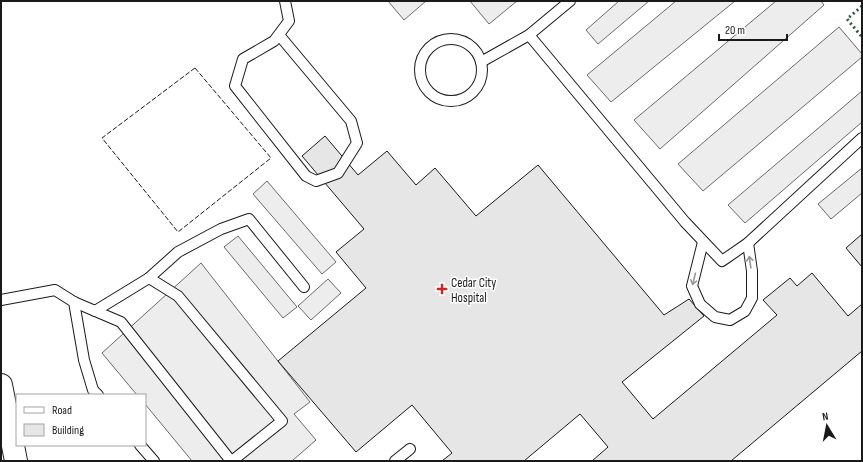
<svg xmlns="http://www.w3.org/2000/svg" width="863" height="462" font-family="'Sofia Sans Condensed',sans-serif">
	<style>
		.parking { fill: #ededed; stroke: #6a6a6a }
		.building { fill: #e6e6e6; stroke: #1a1a1a }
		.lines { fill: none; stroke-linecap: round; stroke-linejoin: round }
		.service-casing { stroke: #1a1a1a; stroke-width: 12 }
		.tertiary-casing { stroke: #1a1a1a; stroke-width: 24 }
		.service { stroke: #fff; stroke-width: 10 }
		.tertiary { stroke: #fff; stroke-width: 22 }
		.hedge { stroke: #2b5a34; stroke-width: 3; stroke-dasharray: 2 3; stroke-linecap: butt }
		.fence { stroke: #1a1a1a; stroke-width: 1; stroke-dasharray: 5 2; stroke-linecap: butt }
		.oneway { stroke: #989898 }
		.poi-dot { fill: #c62828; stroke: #fff; stroke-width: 1.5 }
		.labels { text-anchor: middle; stroke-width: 3; stroke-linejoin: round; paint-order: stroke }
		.poi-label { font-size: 13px; fill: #1a1a1a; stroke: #fff; text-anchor: start }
	</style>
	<rect width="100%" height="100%" fill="#fff"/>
	<g class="parking">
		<path d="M 388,1 L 426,1 L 404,20 Z"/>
		<path d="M 470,1 L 517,1 L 489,24 Z"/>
		<path d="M 619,1 L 649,1 L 598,44 L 586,30 Z"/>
		<path d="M 676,1 L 735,1 L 611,102 L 587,75 Z"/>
		<path d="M 776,1 L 821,1 L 824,5 L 660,149 L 634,120 Z"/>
		<path d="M 839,27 L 862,54 L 862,57 L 703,191 L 678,164 Z"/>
		<path d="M 862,91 L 862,122 L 745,223 L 728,205 Z"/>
		<path d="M 862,168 L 862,193 L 831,219 L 818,204 Z"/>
		<path d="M 267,181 L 336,262 L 322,274 L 253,194 Z"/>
		<path d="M 238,236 L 297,307 L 283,318 L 224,247 Z"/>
		<path d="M 201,263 L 310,402 L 294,414 L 316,440 L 292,461 L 192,461 L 145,404 L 145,395 L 137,395 L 102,353 Z"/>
		<path d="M 328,279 L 341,293 L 311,320 L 298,306 Z"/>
	</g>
	<g class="building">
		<path d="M 325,136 L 358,175 L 387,151 L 416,185 L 435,168 L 476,216 L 538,165 L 664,315 L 689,299 L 704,316 L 622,382 L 653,419 L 777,315 L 763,300 L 790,278 L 797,286 L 812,273 L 848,316 L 862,304 L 862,351 L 731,461 L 592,461 L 608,447 L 580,414 L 524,461 L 442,461 L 452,453 L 412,405 L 356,452 L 278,361 L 366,288 L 336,252 L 364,229 L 302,156 Z"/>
		<path d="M 862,234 L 862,267 L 846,248 Z"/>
	</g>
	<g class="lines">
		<defs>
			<g id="service">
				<path d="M 570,1 L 529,35 L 685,222 L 722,261 L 748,243 L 862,138"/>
				<path d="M 279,35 L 351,121 L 357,143 L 338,173 L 316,181 L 306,176 L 235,86 L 243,59 L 274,41 L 289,21 L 285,1"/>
				<circle cx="451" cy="70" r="31"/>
				<path d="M 481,62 L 529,35"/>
				<path d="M 703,242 L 692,286 L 700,304 L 715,317 L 730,320 L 745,311 L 752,298 L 752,271 L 748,243"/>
				<path d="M 149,278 L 178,252 L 221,229 L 249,219 L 304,287"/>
				<path d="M 1,300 L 55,290 L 74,302 L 84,360 L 93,390 L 98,395"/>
				<path d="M 74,302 L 121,322 L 231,461"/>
				<path d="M 95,311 L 149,278 L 178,296 L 282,421 L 232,461"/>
				<path d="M 140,445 L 154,461"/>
				<path d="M 395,461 L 410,449"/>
			</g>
			<path id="tertiary" d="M 1,385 L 16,461"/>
		</defs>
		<use href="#service" class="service-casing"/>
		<use href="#tertiary" class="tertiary-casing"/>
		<use href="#service" class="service"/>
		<use href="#tertiary" class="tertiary"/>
		<path class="hedge" d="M 862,6 L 847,19 L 862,37"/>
		<path class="fence" d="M 195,68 L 271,158 L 178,232 L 102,138 Z"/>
	</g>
	<defs><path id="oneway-shaft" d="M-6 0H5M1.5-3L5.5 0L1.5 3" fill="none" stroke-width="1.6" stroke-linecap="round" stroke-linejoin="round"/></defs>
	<g class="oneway">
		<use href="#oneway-shaft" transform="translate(750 262) rotate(-98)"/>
		<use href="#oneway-shaft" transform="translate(694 279) rotate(104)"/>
	</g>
	<path class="poi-dot" d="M440 283h4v4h4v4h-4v4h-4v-4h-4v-4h4z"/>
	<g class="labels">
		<g class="poi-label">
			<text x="451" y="287">Cedar City<tspan x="451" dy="15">Hospital</tspan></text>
		</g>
	</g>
	<rect width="863" height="462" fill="none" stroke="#1a1a1a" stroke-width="4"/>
	<rect x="16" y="394" width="130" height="52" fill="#ffffff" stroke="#a3a3a3"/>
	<rect x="24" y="407" width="20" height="6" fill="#ffffff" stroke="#a3a3a3"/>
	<text x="52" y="414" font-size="12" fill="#1a1a1a">Road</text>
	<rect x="24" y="424" width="20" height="12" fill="#e6e6e6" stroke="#a3a3a3"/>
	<text x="52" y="434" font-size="12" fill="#1a1a1a">Building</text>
	<g transform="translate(827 426) rotate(350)" stroke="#ffffff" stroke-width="3" paint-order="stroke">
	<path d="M0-3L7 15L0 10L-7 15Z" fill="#1a1a1a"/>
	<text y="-6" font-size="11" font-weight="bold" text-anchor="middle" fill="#1a1a1a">N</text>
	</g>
	<path d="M719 34v6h68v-6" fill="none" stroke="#1a1a1a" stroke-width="2"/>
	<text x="725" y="34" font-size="12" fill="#1a1a1a" stroke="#ffffff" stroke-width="3" paint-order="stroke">20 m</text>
</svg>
